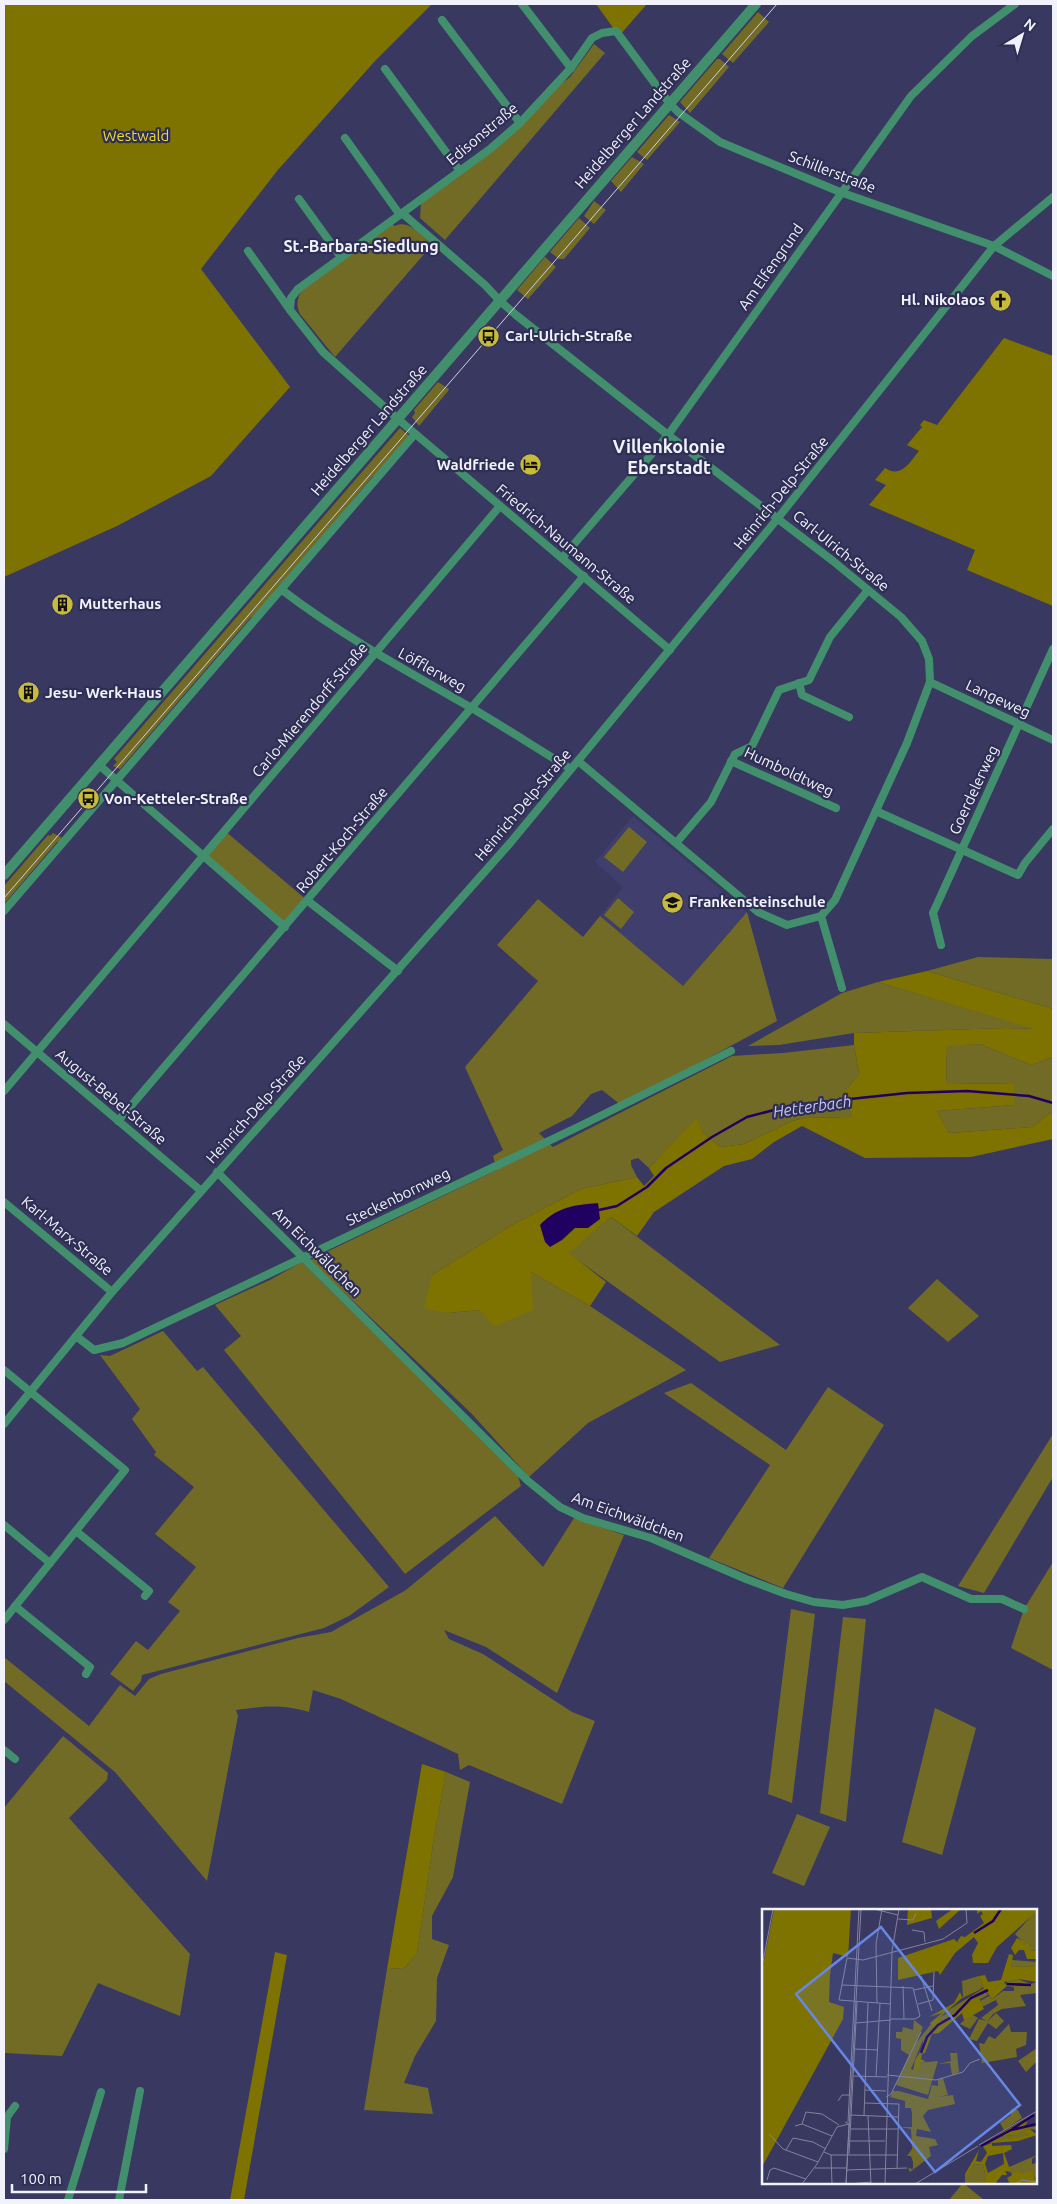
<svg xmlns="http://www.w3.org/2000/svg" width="1057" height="2204" font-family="Ubuntu,sans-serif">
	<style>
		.built { fill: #3f3e6d }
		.green { fill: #726b26 }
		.forest { fill: #7e7300 }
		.water { fill: #200162 }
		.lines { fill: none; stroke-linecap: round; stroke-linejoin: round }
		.stream { stroke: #200162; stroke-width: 2.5 }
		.minor { stroke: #428f6e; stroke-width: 8 }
		.tertiary { stroke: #428f6e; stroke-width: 10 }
		.tram { stroke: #d0d0e0; stroke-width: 1 }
		.labels { text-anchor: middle; stroke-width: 4.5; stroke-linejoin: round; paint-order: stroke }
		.street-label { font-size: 15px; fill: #f1f2fc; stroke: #2f2e55 }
		.park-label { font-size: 15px; fill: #eddb2d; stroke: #2f2e55 }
		.poi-label { font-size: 15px; font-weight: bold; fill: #f1f2fc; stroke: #2f2e55; text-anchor: start }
		.neighbourhood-label { font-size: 16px; font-weight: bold; fill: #f1f2fc; stroke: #2f2e55 }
		.water-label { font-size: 16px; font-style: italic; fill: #c3c5f8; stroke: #2f2e55 }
		.quarter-label { font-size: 18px; font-weight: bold; fill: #f1f2fc; stroke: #2f2e55 }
		.inset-river { fill: none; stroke: #200162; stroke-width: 2.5 }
		.inset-road { fill: none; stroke: #83829e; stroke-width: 1 }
		.view { fill: #6787e5; fill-opacity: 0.15; stroke: #6787e5; stroke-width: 2.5 }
		.inset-edge { fill: none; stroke: #f1f2fc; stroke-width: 2.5 }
	</style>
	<rect width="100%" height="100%" fill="#393860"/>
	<path class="built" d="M 633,816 L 747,912 L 683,986 L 600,916 L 623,887 L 595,862 Z"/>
	<g class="green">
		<path d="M 758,12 L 769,22 L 733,63 L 722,54 Z"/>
		<path d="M 594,44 L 605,53 L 445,240 L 420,218 L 421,203 L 522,126 L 561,84 L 570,77 Z"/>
		<path d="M 717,59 L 720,59 L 729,67 L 690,113 L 680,102 Z"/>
		<path d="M 669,115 L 680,122 L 647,160 L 637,152 Z"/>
		<path d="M 632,157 L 644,164 L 621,192 L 611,181 Z"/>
		<path d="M 594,201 L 606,210 L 594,224 L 584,216 Z"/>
		<path d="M 579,218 L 590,228 L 564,259 L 559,259 L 550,252 Z"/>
		<path d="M 392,224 L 395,226 C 409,219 422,236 432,245 L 335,357 L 300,314 C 296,305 297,300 301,291 Z"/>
		<path d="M 545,257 L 556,267 L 528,299 L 517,290 Z"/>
		<path d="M 438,382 L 449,389 L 448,391 L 419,426 L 412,417 L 415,413 L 414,410 Z"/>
		<path d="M 400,428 L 410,436 L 375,478 L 373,476 L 254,618 L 251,617 L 120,769 L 113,766 L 117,762 L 114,759 Z"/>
		<path d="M 629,827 L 647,842 L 623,872 L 604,857 Z"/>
		<path d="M 225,831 L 308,901 L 285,927 L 203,856 Z"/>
		<path d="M 53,833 L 64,839 L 60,843 L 57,842 L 4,904 L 4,886 L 48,835 L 50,836 Z"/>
		<path d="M 618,898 L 634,912 L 621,929 L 604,915 Z"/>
		<path d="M 538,899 L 583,937 L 600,916 L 683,986 L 747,912 L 777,1021 L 621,1105 L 602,1090 L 591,1094 L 572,1116 L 539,1133 L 553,1147 L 732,1056 L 783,1053 L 854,1045 L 859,1074 L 843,1093 L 852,1117 L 804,1118 L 792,1121 L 744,1144 L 720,1147 L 703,1132 L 697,1119 L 649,1168 L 638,1158 L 631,1160 L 631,1165 L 637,1177 L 581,1189 L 514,1224 L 432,1275 L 448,1313 L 480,1310 L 531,1272 L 590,1306 L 686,1370 L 588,1423 L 529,1477 L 471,1413 L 310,1260 L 497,1170 L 493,1156 L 503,1150 L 465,1067 L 538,981 L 497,945 Z"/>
		<path d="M 978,957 L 1053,959 L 1053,1009 L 927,971 Z"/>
		<path d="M 878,982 L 1036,1029 L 1006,1028 L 854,1033 L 779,1045 L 748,1046 L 842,993 Z"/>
		<path d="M 980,1044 L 1031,1065 L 1053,1057 L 1053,1111 L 1032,1127 L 949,1133 L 937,1111 L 1014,1105 L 1013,1084 L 946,1083 L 947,1045 Z"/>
		<path d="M 611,1217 L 780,1345 L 720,1362 L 568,1253 Z"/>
		<path d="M 302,1262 L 518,1476 L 521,1486 L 405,1574 L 224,1350 L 241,1336 L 215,1305 L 270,1280 Z"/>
		<path d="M 937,1279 L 979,1316 L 948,1342 L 908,1308 Z"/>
		<path d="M 163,1331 L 197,1371 L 203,1367 L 389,1587 L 349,1616 L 324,1628 L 142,1675 L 141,1681 L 133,1691 L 110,1674 L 136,1641 L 148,1650 L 180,1611 L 168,1602 L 196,1567 L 155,1534 L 194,1487 L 154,1455 L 156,1452 L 132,1419 L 140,1409 L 100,1355 L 110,1356 Z"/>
		<path d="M 691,1383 L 786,1450 L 828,1387 L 884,1425 L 783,1588 L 709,1558 L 770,1465 L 664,1393 Z"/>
		<path d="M 1053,1434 L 1053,1477 L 984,1593 L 958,1586 Z"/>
		<path d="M 495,1516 L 543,1567 L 574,1518 L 624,1535 L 557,1693 L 486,1647 L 444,1630 L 449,1639 L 483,1654 L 572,1712 L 595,1721 L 562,1804 L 469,1765 L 460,1770 L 458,1754 L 341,1699 L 313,1690 L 309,1712 C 282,1704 264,1706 236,1710 L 238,1716 L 207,1881 L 115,1772 L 4,1681 L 4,1657 L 89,1726 L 120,1685 L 135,1696 L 149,1679 L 161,1674 L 298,1638 L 331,1632 L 406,1590 Z"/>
		<path d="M 1053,1562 L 1053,1670 L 1011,1648 L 1024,1609 Z"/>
		<path d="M 791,1609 L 815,1614 L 792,1803 L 768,1794 Z"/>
		<path d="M 843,1617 L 866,1619 L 846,1822 L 820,1813 Z"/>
		<path d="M 935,1708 L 976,1728 L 942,1855 L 902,1842 Z"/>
		<path d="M 63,1736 L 108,1773 L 107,1780 L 69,1818 L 190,1954 L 180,2016 L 98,1983 L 62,2056 L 4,2053 L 4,1808 Z"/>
		<path d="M 446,1772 L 470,1782 L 453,1877 L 432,1916 L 432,1939 L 449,1945 L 437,1978 L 436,2021 L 415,2056 L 404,2083 L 428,2088 L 433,2114 L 364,2110 L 387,1969 L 404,1968 L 417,1954 L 434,1837 Z"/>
		<path d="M 797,1814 L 830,1827 L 804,1886 L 772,1873 Z"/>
		<path d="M 963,2183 L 984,2200 L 949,2200 Z"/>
	</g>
	<g class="forest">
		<path d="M 4,4 L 432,4 L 375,61 L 277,171 L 201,269 L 290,387 L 211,476 L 117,526 L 4,577 Z"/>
		<path d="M 596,4 L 647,4 L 619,36 Z"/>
		<path d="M 1004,338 L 1053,356 L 1053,606 L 967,570 L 975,550 L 869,505 L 886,485 L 875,480 L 885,468 C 901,479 910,462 919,451 L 907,445 L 922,427 L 920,425 L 924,420 L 937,425 Z"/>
		<path d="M 927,971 L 1053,1009 L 1053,1057 L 1031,1065 L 980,1044 L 947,1046 L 946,1083 L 1014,1084 L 1014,1105 L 937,1111 L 949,1133 L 1032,1127 L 1053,1111 L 1053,1139 L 971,1157 L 865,1158 L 802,1126 L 774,1142 L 752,1159 L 724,1166 L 654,1212 L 637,1236 L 611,1217 L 569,1253 L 606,1282 L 590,1306 L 531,1272 L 533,1310 L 494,1326 L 480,1310 L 448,1313 L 424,1308 L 432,1275 L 514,1224 L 581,1189 L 637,1177 L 644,1186 L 654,1176 L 649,1168 L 697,1118 L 703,1132 L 720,1147 L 744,1144 L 792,1121 L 804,1118 L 852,1117 L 843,1093 L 859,1074 L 854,1045 L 854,1033 L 1006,1028 L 1034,1029 L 878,982 Z"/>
		<path d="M 422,1764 L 446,1772 L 434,1837 L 417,1954 L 404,1968 L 387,1969 Z"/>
		<path d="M 275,1952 L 287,1955 L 244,2200 L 230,2200 Z"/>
	</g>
	<path class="water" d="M 598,1203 L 600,1219 L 588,1228 L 575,1228 L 562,1240 L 550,1247 L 545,1242 L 540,1225 C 557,1207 574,1205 598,1203 Z"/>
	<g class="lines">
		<path class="stream" d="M 599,1210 L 617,1206 L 647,1187 L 666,1168 L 712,1137 L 747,1117 L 793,1105 L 907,1093 L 967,1091 L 1029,1096 L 1053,1103"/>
		<g class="minor">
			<path d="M 522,4 L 571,68"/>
			<path d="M 442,20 L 520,123"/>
			<path d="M 385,69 L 460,171"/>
			<path d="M 345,138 L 400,215"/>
			<path d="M 299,199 L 341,257"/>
			<path d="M 402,213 L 485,285 L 500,301 L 516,315 L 668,435 L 833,561 L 901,617 L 922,641 L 929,659 L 930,682 L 907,743 L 835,900 L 821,916 L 787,925 L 758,912 L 578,761"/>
			<path d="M 248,251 L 290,310"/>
			<path d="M 562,558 L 668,435 L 911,96 L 972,36 L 1015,4"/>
			<path d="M 282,590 C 341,635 405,670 470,707 C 504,727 538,749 571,769"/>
			<path d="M 670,650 L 399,420 L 323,352 L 290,310 L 291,298 L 298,289 L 490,149 L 520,123 L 571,68 L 592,38 L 602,33 L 616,31 L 670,104 L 678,112 L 720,142 L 840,192 L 994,246 L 1053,276"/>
			<path d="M 930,682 L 1053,740"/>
			<path d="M 799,683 L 802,695 L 849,717"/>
			<path d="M 731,761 L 836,808"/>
			<path d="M 99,765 L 285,927"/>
			<path d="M 876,811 L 1018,875 L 1025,863 L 1053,829"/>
			<path d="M 677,842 L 711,802 L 735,754 L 752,746 L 779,690 L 809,680 L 830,637 L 868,590"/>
			<path d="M 308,901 L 398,971"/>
			<path d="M 4,911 L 415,434"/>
			<path d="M 821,916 L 842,988"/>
			<path d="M 941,945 L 933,913 L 1053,649"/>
			<path d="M 4,1024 L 200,1190"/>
			<path d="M 4,1091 L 500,506"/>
			<path d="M 118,1121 L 584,576"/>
			<path d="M 217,1172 L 528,1481 L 560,1507 L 583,1518 L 651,1538 L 746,1579 L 786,1594 L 814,1602 L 843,1605 L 866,1601 L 922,1577 L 971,1599 L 1002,1599 L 1024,1609"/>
			<path d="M 4,1202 L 112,1292"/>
			<path d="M 76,1336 L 94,1350 L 123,1343 L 578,1127 L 731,1051"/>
			<path d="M 4,1370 L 125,1470 L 4,1620"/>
			<path d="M 4,1424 L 112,1292 L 511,842 L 778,518 L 994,246 L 1053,197"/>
			<path d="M 4,1525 L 50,1563"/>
			<path d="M 76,1531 L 149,1591 L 145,1596"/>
			<path d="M 15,1606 L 90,1667 L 86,1674"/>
			<path d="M 4,1750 L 15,1759"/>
			<path d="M 4,2149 L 7,2117 L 15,2106"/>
			<path d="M 68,2200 L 101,2092"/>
			<path d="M 119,2200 L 140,2091"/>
		</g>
		<path class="tertiary" d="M 4,875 L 756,4"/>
		<path class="tram" d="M 4,898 L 777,4"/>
	</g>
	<defs>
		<symbol id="church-disc" viewBox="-11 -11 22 22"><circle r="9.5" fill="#c8bb3b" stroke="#2f2e55"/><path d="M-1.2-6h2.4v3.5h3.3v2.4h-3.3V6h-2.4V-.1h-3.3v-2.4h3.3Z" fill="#111"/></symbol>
		<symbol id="bus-disc" viewBox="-11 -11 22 22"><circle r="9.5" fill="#c8bb3b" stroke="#2f2e55"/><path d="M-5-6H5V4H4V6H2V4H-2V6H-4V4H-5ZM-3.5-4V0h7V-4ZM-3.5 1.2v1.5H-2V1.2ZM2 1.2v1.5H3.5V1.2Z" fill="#111"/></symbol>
		<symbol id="hotel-disc" viewBox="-11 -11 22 22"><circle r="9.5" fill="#c8bb3b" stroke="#2f2e55"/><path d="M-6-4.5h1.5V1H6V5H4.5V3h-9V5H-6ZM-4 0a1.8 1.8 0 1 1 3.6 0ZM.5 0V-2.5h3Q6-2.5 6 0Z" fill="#111"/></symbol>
		<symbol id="building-disc" viewBox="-11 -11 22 22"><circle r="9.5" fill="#c8bb3b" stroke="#2f2e55"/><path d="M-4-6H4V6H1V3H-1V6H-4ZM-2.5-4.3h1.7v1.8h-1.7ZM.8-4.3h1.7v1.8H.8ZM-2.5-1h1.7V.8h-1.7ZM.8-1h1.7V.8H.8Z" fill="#111"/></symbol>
		<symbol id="school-disc" viewBox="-11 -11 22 22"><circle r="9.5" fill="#c8bb3b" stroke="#2f2e55"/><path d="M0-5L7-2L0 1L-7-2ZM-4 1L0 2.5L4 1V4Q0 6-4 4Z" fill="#111"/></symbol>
	</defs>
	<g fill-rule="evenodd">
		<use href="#church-disc" x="988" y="288" width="25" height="25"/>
		<use href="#bus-disc" x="476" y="324" width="25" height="25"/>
		<use href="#hotel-disc" x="518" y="452" width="25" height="25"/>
		<use href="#building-disc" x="50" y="592" width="25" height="25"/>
		<use href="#building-disc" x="16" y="680" width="25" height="25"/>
		<use href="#bus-disc" x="76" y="786" width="25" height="25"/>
		<use href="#school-disc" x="660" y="890" width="25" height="25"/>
	</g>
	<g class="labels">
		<g class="street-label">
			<text transform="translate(633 123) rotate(-49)" y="5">Heidelberger Landstraße</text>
			<text transform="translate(482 134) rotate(-40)" y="5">Edisonstraße</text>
			<text transform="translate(832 172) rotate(21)" y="5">Schillerstraße</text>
			<text transform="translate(771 267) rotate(-55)" y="5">Am Elfengrund</text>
			<text transform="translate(369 430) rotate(-49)" y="5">Heidelberger Landstraße</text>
			<text transform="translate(781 493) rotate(-51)" y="5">Heinrich-Delp-Straße</text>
			<text transform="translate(566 544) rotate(40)" y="5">Friedrich-Naumann-Straße</text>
			<text transform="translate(841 551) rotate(39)" y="5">Carl-Ulrich-Straße</text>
			<text transform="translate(432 670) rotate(29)" y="5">Löfflerweg</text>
			<text transform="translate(998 699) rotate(25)" y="5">Langeweg</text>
			<text transform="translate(310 710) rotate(-50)" y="5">Carlo-Mierendorff-Straße</text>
			<text transform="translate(789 772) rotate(25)" y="5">Humboldtweg</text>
			<text transform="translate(974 790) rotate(-65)" y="5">Goerdelerweg</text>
			<text transform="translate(523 805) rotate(-50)" y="5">Heinrich-Delp-Straße</text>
			<text transform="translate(342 840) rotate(-50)" y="5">Robert-Koch-Straße</text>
			<text transform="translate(111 1097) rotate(40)" y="5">August-Bebel-Straße</text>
			<text transform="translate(256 1109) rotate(-48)" y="5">Heinrich-Delp-Straße</text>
			<text transform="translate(398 1197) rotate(-26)" y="5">Steckenbornweg</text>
			<text transform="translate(67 1236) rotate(40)" y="5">Karl-Marx-Straße</text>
			<text transform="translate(317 1252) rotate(45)" y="5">Am Eichwäldchen</text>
			<text transform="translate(628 1517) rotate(20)" y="5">Am Eichwäldchen</text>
		</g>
		<g class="park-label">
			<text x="136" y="141">Westwald</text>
		</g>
		<g class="poi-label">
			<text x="985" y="305" text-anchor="end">Hl. Nikolaos</text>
			<text x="505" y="341">Carl-Ulrich-Straße</text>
			<text x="515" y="470" text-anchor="end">Waldfriede</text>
			<text x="79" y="609">Mutterhaus</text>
			<text x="45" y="698">Jesu- Werk-Haus</text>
			<text x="104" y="804">Von-Ketteler-Straße</text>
			<text x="689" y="907">Frankensteinschule</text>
		</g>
		<g class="neighbourhood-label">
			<text x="361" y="252">St.-Barbara-Siedlung</text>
		</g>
		<g class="water-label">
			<text transform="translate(812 1106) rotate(-8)" y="6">Hetterbach</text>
		</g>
		<g class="quarter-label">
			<text x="669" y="453">Villenkolonie<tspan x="669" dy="21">Eberstadt</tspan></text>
		</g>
	</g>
	<g transform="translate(762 1909)">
		<rect width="275" height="275" fill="#393860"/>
		<path d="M 273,3 L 275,6 L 275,42 L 268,41 L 253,25 ZM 250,51 L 275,53 L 275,57 L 249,58 ZM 217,67 L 221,77 L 201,88 L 200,72 ZM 256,70 L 269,75 L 275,73 L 275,84 L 258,86 L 264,97 L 240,100 L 231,105 L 225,113 L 234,104 L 242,112 L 234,120 L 226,114 L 215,132 L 207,130 L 217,110 L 224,112 L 219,109 L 236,96 L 234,91 L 220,98 L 218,92 L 227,87 L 230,90 L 241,82 L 252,82 L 252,78 L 245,77 L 245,72 ZM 222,79 L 226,86 L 217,91 L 215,85 L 180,115 L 185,110 L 179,112 L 176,109 L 184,105 L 185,102 ZM 209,105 L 216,109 L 208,120 L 198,115 ZM 152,111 L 161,118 L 154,134 L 169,115 L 173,121 L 165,132 L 161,131 L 149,160 L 153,162 L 157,154 L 176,152 L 166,186 L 134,176 L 147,146 L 139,141 L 139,130 L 134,129 L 134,123 L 140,123 L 141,118 L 151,121 ZM 247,115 L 249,123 L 265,123 L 264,136 L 254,140 L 255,148 L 220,154 L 217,134 L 222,135 L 227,127 L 233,130 ZM 275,139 L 275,152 L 264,163 L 256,152 ZM 188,144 L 195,144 L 197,163 L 190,166 L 188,154 L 176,155 L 189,152 ZM 181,169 L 186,186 L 176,188 L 191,186 L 193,195 L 166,201 L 161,207 L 169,223 L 155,220 L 154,227 L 173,230 L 176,236 L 167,238 L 169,247 L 148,263 L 146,259 L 151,260 L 151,253 L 149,247 L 145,247 L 150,240 L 149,220 L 138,218 L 150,218 L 150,204 L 149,199 L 143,199 L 143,192 L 128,188 L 131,182 L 137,182 L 166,190 L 170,176 L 176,177 L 176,171 ZM 249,200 L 256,201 L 260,209 L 242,221 L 238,214 L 249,206 ZM 275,217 L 275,221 L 268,220 L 268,226 L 218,236 L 233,228 L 252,226 L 261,219 ZM 275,246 L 270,250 L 270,255 L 275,254 L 275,271 L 269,263 L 253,275 L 247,258 ZM 212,255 L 221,256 L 224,269 L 221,275 L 203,275 L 203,265 L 206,265 Z" fill="#726b26"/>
		<path d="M 12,0 L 89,0 L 86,48 L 71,44 L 68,66 L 67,93 L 82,98 L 81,110 L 0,258 L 0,62 ZM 146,0 L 169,0 L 170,9 L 145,16 ZM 191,0 L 203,1 L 198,1 L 177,20 L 174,12 ZM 215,0 L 275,0 L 275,6 L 273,4 L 235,38 L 226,54 L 211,54 L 210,46 L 216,34 L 212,28 L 193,44 L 178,66 L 176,62 L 136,71 L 136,49 L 192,30 L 195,33 L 199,27 L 203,28 L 222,14 L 218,7 L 221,5 L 219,2 L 215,5 ZM 255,29 L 267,36 L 268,41 L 275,42 L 275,50 L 265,50 L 262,41 L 257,41 L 253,46 L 249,39 ZM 247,45 L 251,46 L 249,58 L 275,57 L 275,73 L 256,70 L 242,73 L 245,77 L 230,90 L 221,78 L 217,81 L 200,89 L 177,109 L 179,112 L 186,110 L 180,115 L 215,85 L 222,100 L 202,111 L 200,104 L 177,124 L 170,125 L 163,144 L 160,145 L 159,150 L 164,153 L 158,154 L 158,160 L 151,163 L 153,151 L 161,139 L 161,131 L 165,132 L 169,124 L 173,121 L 168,114 L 180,104 L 167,108 L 192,94 L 198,83 L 200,88 L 221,77 L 217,67 L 223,66 L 226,73 L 239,71 ZM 268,207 L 263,217 L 272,216 L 252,226 L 233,228 ZM 268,220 L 275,226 L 256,232 L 230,234 L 230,237 L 249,236 L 250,240 L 242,244 L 249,263 L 243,262 L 245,266 L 240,266 L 233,275 L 221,275 L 224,269 L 221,256 L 212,255 L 206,266 L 203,265 L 217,241 L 214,252 L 219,253 L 225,244 L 221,237 L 227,235 L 234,232 L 267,226 L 261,222 ZM 241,244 L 242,255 L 226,264 L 223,255 L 226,247 ZM 257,262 L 259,265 L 270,262 L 275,275 L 248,275 L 245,269 Z" fill="#7e7300" fill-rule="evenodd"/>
		<path class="inset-river" d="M 212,24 L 231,12 L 239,0M 245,75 L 269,76M 159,144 L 165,128 L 176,116 L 193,106 L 209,89 L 226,81M 250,220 L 272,206M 219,237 L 249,221 L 275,215"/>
		<path class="inset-road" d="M 112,0 L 136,6M 136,10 L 151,11 L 154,4M 150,21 L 162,23 L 163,33M 0,58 L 11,0M 159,67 L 170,102M 80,76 L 151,79 L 158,107 L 153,110 L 129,110M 141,77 L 142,110M 152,81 L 171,77M 115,94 L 114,35 L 120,0M 129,95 L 77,91 L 85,49 L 101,51 L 181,30 L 205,14 L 204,0M 156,95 L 171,91 L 172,63M 94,114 L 129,111M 92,140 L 116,141M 125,166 L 174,171 L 201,163 L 208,154 L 218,150M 92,167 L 125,168M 114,168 L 118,94M 103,181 L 124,182M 124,188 L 129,185 L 159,123M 76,192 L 80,186 L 88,186M 103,194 L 137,195 L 135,259M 88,206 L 137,208M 102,207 L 106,94M 106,207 L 109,275M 86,213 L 97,0M 40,215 L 44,203 L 60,205 L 77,216M 33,217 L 40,215 L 70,227M 89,220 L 136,220M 7,225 L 21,240 L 56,253M 88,232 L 123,232M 217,236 L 275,202M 24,241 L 31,229 L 51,233 L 64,240M 62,243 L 69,246 L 135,246M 87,245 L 95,93M 69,246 L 70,275M 53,259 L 85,259M 85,261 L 145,259M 5,271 L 8,261 L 12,259 L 44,270M 40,275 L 55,255 L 75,218 L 87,215 L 83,213M 84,275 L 87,215M 84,275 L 99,0M 86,275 L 109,273M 123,275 L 130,42 L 137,0M 153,275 L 216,237M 253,275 L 260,271 L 275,273"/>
		<path class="view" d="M 119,18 L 258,196 L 173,263 L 34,85 Z"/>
		<rect width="275" height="275" class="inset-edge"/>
	</g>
	<rect width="1057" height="2204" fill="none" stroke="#f1f2fc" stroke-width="10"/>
	<g transform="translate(1022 35) rotate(38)" stroke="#2f2e55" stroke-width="4" paint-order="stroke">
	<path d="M0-4L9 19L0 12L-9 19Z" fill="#f1f2fc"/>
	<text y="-8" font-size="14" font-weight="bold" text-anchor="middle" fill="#f1f2fc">N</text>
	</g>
	<path d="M12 2184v8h134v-8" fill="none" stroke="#f1f2fc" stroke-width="2.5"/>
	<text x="20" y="2184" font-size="15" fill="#f1f2fc" stroke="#2f2e55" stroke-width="4" paint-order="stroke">100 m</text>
</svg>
